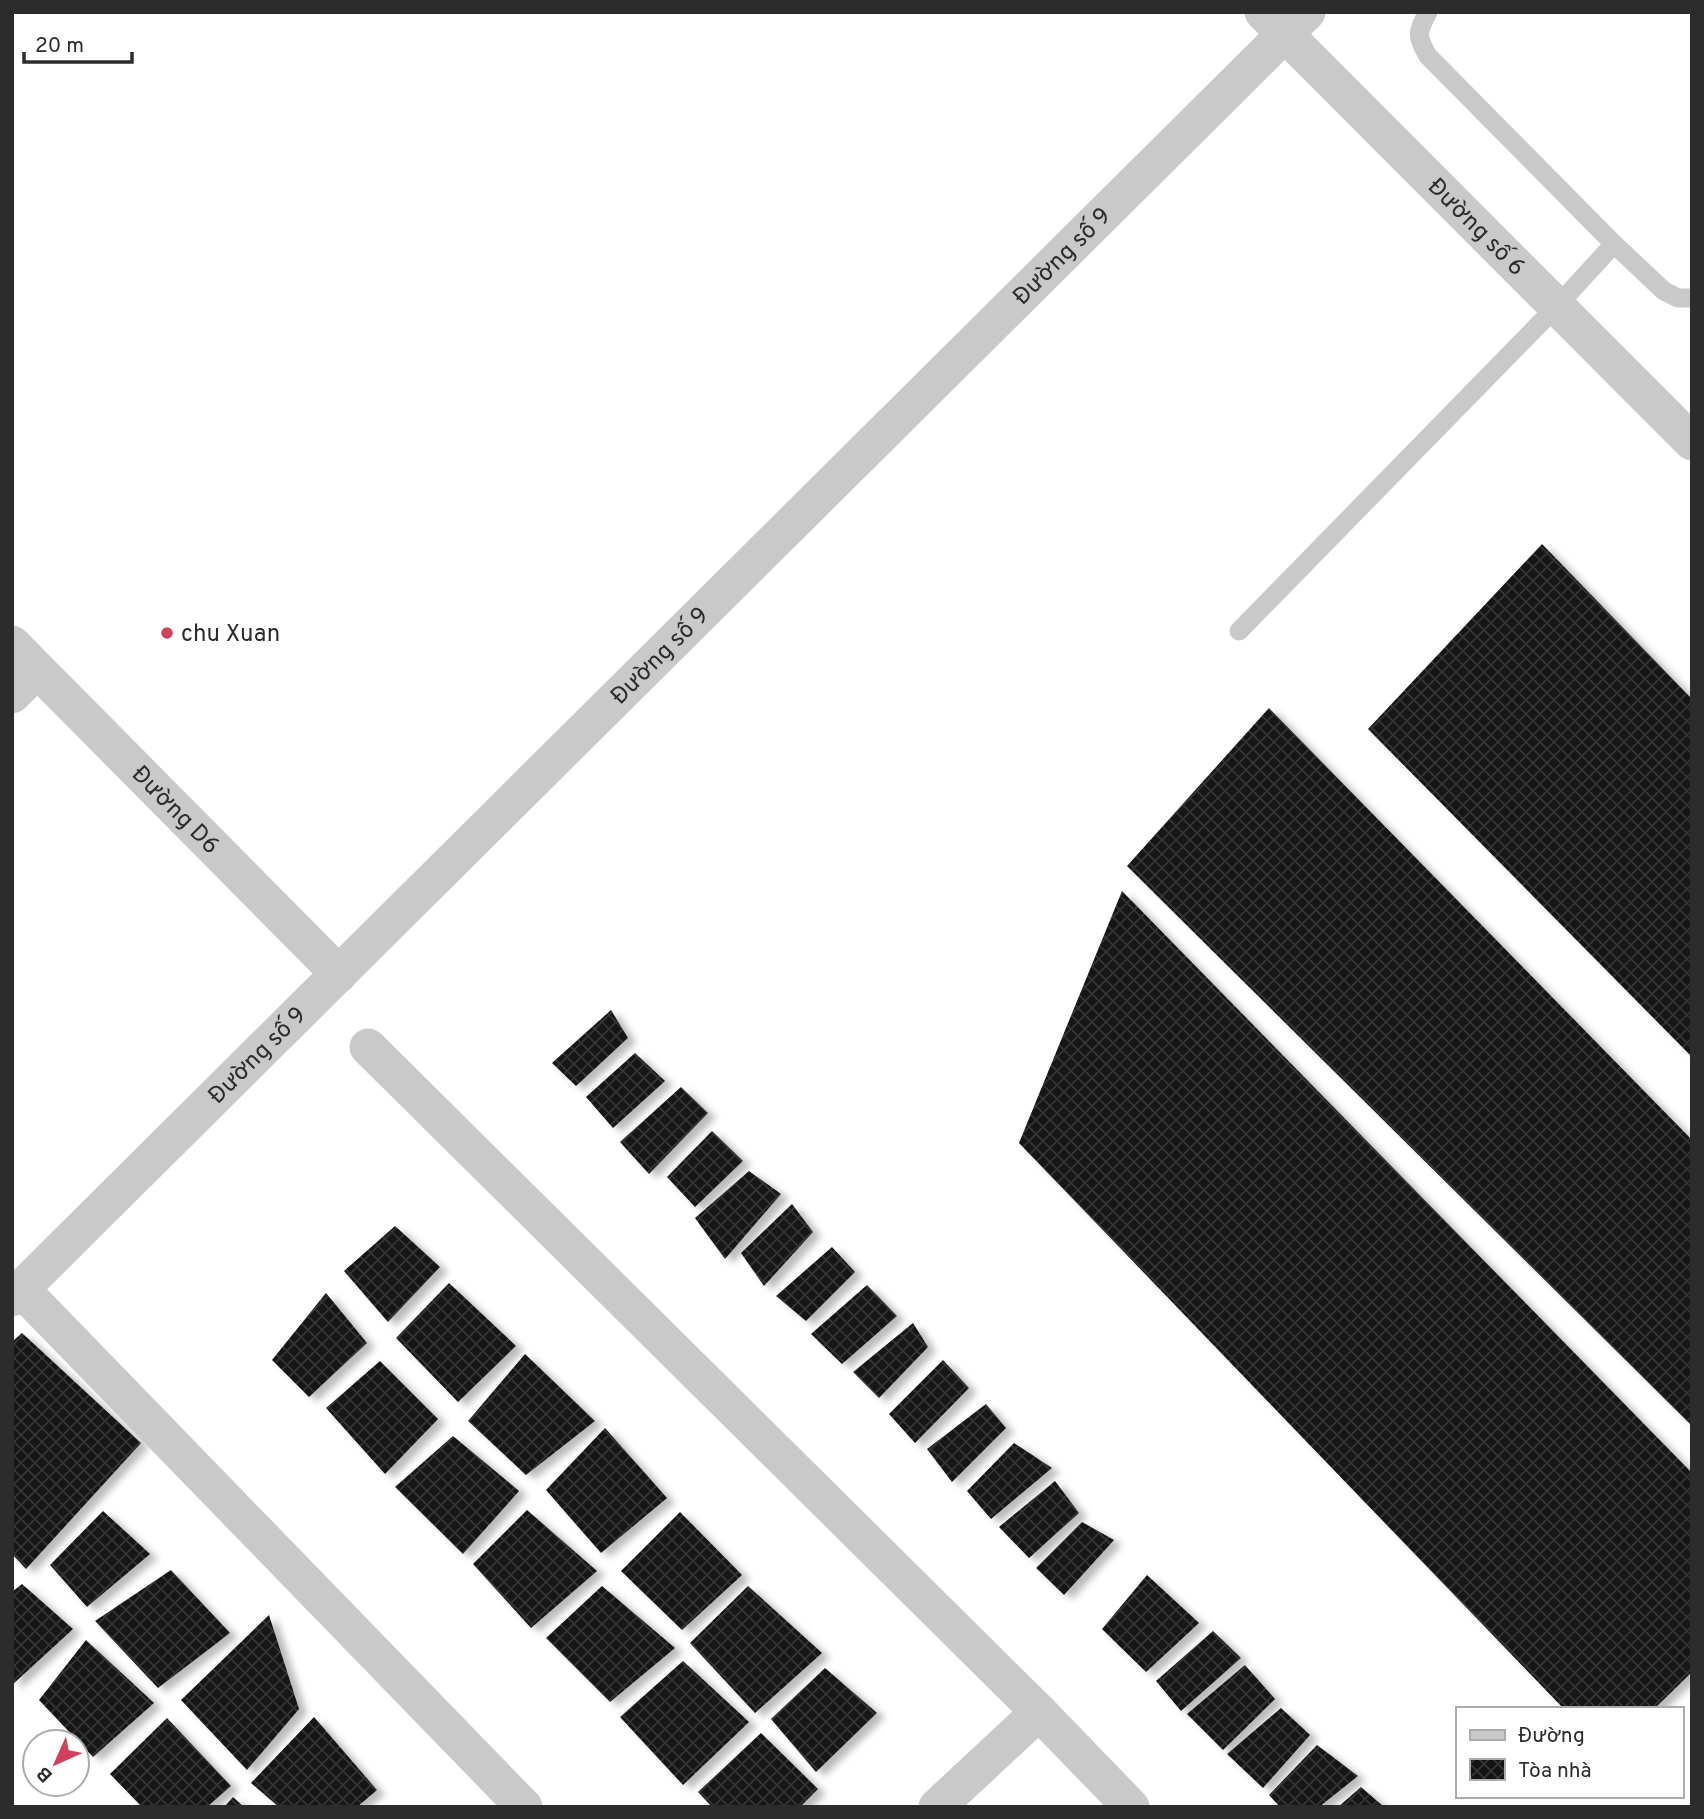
<svg xmlns="http://www.w3.org/2000/svg" width="1704" height="1819" font-family="Overpass,sans-serif">
	<style>
		.building { fill: url(#building-cross-hatch); filter: url(#shadow) }
		.lines { fill: none; stroke-linecap: round; stroke-linejoin: round }
		.lane { stroke: #c9c9c9; stroke-width: 19 }
		.street { stroke: #c9c9c9; stroke-width: 37 }
		.poi-dot { fill: #d1405d; stroke: #fff; stroke-width: 2.5 }
		.labels { text-anchor: middle; stroke-width: 7; stroke-linejoin: round; paint-order: stroke }
		.street-label { font-size: 24px; fill: #2c2c2c; stroke: #fff }
		.poi-label { font-size: 24px; fill: #2c2c2c; stroke: #fff; text-anchor: start }
	</style>
	<defs>
		<pattern id="building-cross-hatch" width="8" height="8" patternUnits="userSpaceOnUse" patternTransform="scale(1.75)"><rect width="8" height="8" fill="#131313"/><path d="M0 0l8 8M0 8l8-8" fill="none" stroke="#363636"/></pattern>
		<filter id="shadow"><feDropShadow dx="8" dy="4.5" stdDeviation="3.5" flood-color="#0004"/></filter>
	</defs>
	<rect width="100%" height="100%" fill="#fff"/>
	<g class="building">
		<path d="M 1542,544 L 1692,699 L 1692,1057 L 1368,729 Z"/>
		<path d="M 1269,708 L 1692,1140 L 1692,1426 L 1127,866 Z"/>
		<path d="M 1122,891 L 1692,1473 L 1692,1672 L 1654,1709 L 1564,1709 L 1019,1143 Z"/>
		<path d="M 611,1010 L 628,1038 L 576,1086 L 552,1063 Z"/>
		<path d="M 635,1053 L 665,1081 L 613,1128 L 586,1097 Z"/>
		<path d="M 681,1087 L 708,1113 L 649,1174 L 620,1142 Z"/>
		<path d="M 712,1131 L 743,1161 L 695,1207 L 667,1177 Z"/>
		<path d="M 749,1171 L 781,1194 L 725,1259 L 695,1218 Z"/>
		<path d="M 792,1204 L 813,1232 L 764,1286 L 741,1253 Z"/>
		<path d="M 395,1226 L 440,1267 L 388,1322 L 344,1271 Z"/>
		<path d="M 832,1247 L 855,1272 L 806,1321 L 776,1296 Z"/>
		<path d="M 449,1283 L 516,1346 L 458,1402 L 396,1338 Z"/>
		<path d="M 867,1285 L 897,1316 L 842,1364 L 811,1334 Z"/>
		<path d="M 326,1293 L 367,1343 L 309,1397 L 272,1360 Z"/>
		<path d="M 913,1323 L 928,1347 L 879,1398 L 853,1372 Z"/>
		<path d="M 22,1333 L 141,1443 L 26,1569 L 12,1554 L 12,1342 Z"/>
		<path d="M 525,1354 L 595,1421 L 526,1475 L 468,1421 Z"/>
		<path d="M 943,1360 L 969,1388 L 915,1443 L 889,1414 Z"/>
		<path d="M 380,1361 L 438,1419 L 385,1474 L 326,1408 Z"/>
		<path d="M 986,1404 L 1006,1428 L 952,1482 L 927,1449 Z"/>
		<path d="M 605,1428 L 667,1498 L 601,1553 L 546,1490 Z"/>
		<path d="M 453,1436 L 519,1491 L 463,1554 L 395,1487 Z"/>
		<path d="M 1014,1443 L 1052,1468 L 991,1519 L 967,1491 Z"/>
		<path d="M 1055,1481 L 1079,1513 L 1029,1558 L 999,1527 Z"/>
		<path d="M 527,1510 L 597,1571 L 531,1628 L 473,1564 Z"/>
		<path d="M 103,1511 L 150,1554 L 87,1607 L 50,1565 Z"/>
		<path d="M 680,1512 L 742,1575 L 682,1630 L 621,1571 Z"/>
		<path d="M 1082,1522 L 1114,1540 L 1064,1595 L 1036,1568 Z"/>
		<path d="M 171,1570 L 230,1633 L 158,1688 L 95,1621 Z"/>
		<path d="M 1147,1575 L 1199,1623 L 1146,1672 L 1102,1629 Z"/>
		<path d="M 22,1584 L 73,1629 L 12,1685 L 12,1592 Z"/>
		<path d="M 602,1586 L 675,1648 L 610,1702 L 546,1638 Z"/>
		<path d="M 748,1586 L 822,1653 L 755,1713 L 690,1643 Z"/>
		<path d="M 269,1615 L 299,1709 L 247,1770 L 181,1700 Z"/>
		<path d="M 1213,1631 L 1241,1658 L 1181,1711 L 1156,1681 Z"/>
		<path d="M 86,1640 L 154,1703 L 93,1757 L 39,1700 Z"/>
		<path d="M 683,1661 L 749,1722 L 683,1785 L 620,1717 Z"/>
		<path d="M 1245,1665 L 1275,1699 L 1223,1750 L 1187,1714 Z"/>
		<path d="M 825,1668 L 877,1713 L 816,1772 L 771,1719 Z"/>
		<path d="M 1281,1708 L 1310,1735 L 1263,1788 L 1227,1754 Z"/>
		<path d="M 314,1717 L 377,1790 L 357,1807 L 279,1807 L 251,1783 Z"/>
		<path d="M 167,1718 L 231,1786 L 207,1807 L 142,1807 L 110,1774 Z"/>
		<path d="M 761,1733 L 818,1789 L 800,1807 L 712,1807 L 698,1792 Z"/>
		<path d="M 1317,1745 L 1358,1776 L 1319,1807 L 1280,1807 L 1269,1795 Z"/>
		<path d="M 1361,1787 L 1384,1807 L 1338,1807 Z"/>
		<path d="M 233,1797 L 244,1807 L 224,1807 Z"/>
	</g>
	<g class="lines">
		<g class="lane">
			<path d="M 1428,12 C 1417,33 1416,35 1428,56 L 1614,244 L 1664,291 L 1678,298 L 1692,298"/>
			<path d="M 1239,631 L 1556,307 L 1614,244"/>
		</g>
		<g class="street">
			<path id="s1" d="M 1263,12 L 1692,442"/>
			<path id="s2" d="M 12,644 L 339,974"/>
			<path d="M 12,695 L 37,670"/>
			<path d="M 368,1047 L 1039,1712 L 1131,1807"/>
			<path d="M 21,1289 L 524,1807"/>
			<path id="s3" d="M 12,1298 L 1307,12"/>
			<path d="M 937,1807 L 1039,1712"/>
		</g>
	</g>
	<circle class="poi-dot" cx="167" cy="633" r="7"/>
	<g class="labels">
		<g class="street-label">
			<text dy="8" stroke="none"><textPath href="#s1" startOffset="303">Đường số 6</textPath></text>
			<text dy="8" stroke="none"><textPath href="#s3" startOffset="1479">Đường số 9</textPath></text>
			<text dy="8" stroke="none"><textPath href="#s3" startOffset="912">Đường số 9</textPath></text>
			<text dy="8" stroke="none"><textPath href="#s2" startOffset="233">Đường D6</textPath></text>
			<text dy="8" stroke="none"><textPath href="#s3" startOffset="345">Đường số 9</textPath></text>
		</g>
		<g class="poi-label">
			<text x="181" y="641">chu Xuan</text>
		</g>
	</g>
	<rect width="1704" height="1819" fill="none" stroke="#2c2c2c" stroke-width="28"/>
	<rect x="1456" y="1707" width="228" height="91" fill="#ffffff" stroke="#ababab" stroke-width="2"/>
	<rect x="1470" y="1730" width="35" height="10" fill="#c9c9c9" stroke="#ababab" stroke-width="2"/>
	<text x="1518" y="1742" font-size="21" fill="#2c2c2c">Đường</text>
	<rect x="1470" y="1759" width="35" height="21" fill="url(#building-cross-hatch)" stroke="#ababab" stroke-width="2"/>
	<text x="1518" y="1777" font-size="21" fill="#2c2c2c">Tòa nhà</text>
	<g transform="translate(56 1763) rotate(225)"><circle r="33" fill="#ffffff" stroke="#ababab" stroke-width="2"/>
	<path d="M0-5L12 26L0 18L-12 26Z" fill="#d1405d"/>
	<text y="-10" font-size="19" font-weight="bold" text-anchor="middle" fill="#2c2c2c">B</text>
	</g>
	<path d="M24 52v10h108v-10" fill="none" stroke="#2c2c2c" stroke-width="3.5"/>
	<text x="35" y="52" font-size="21" fill="#2c2c2c" stroke="#ffffff" stroke-width="5" paint-order="stroke">20 m</text>
</svg>
